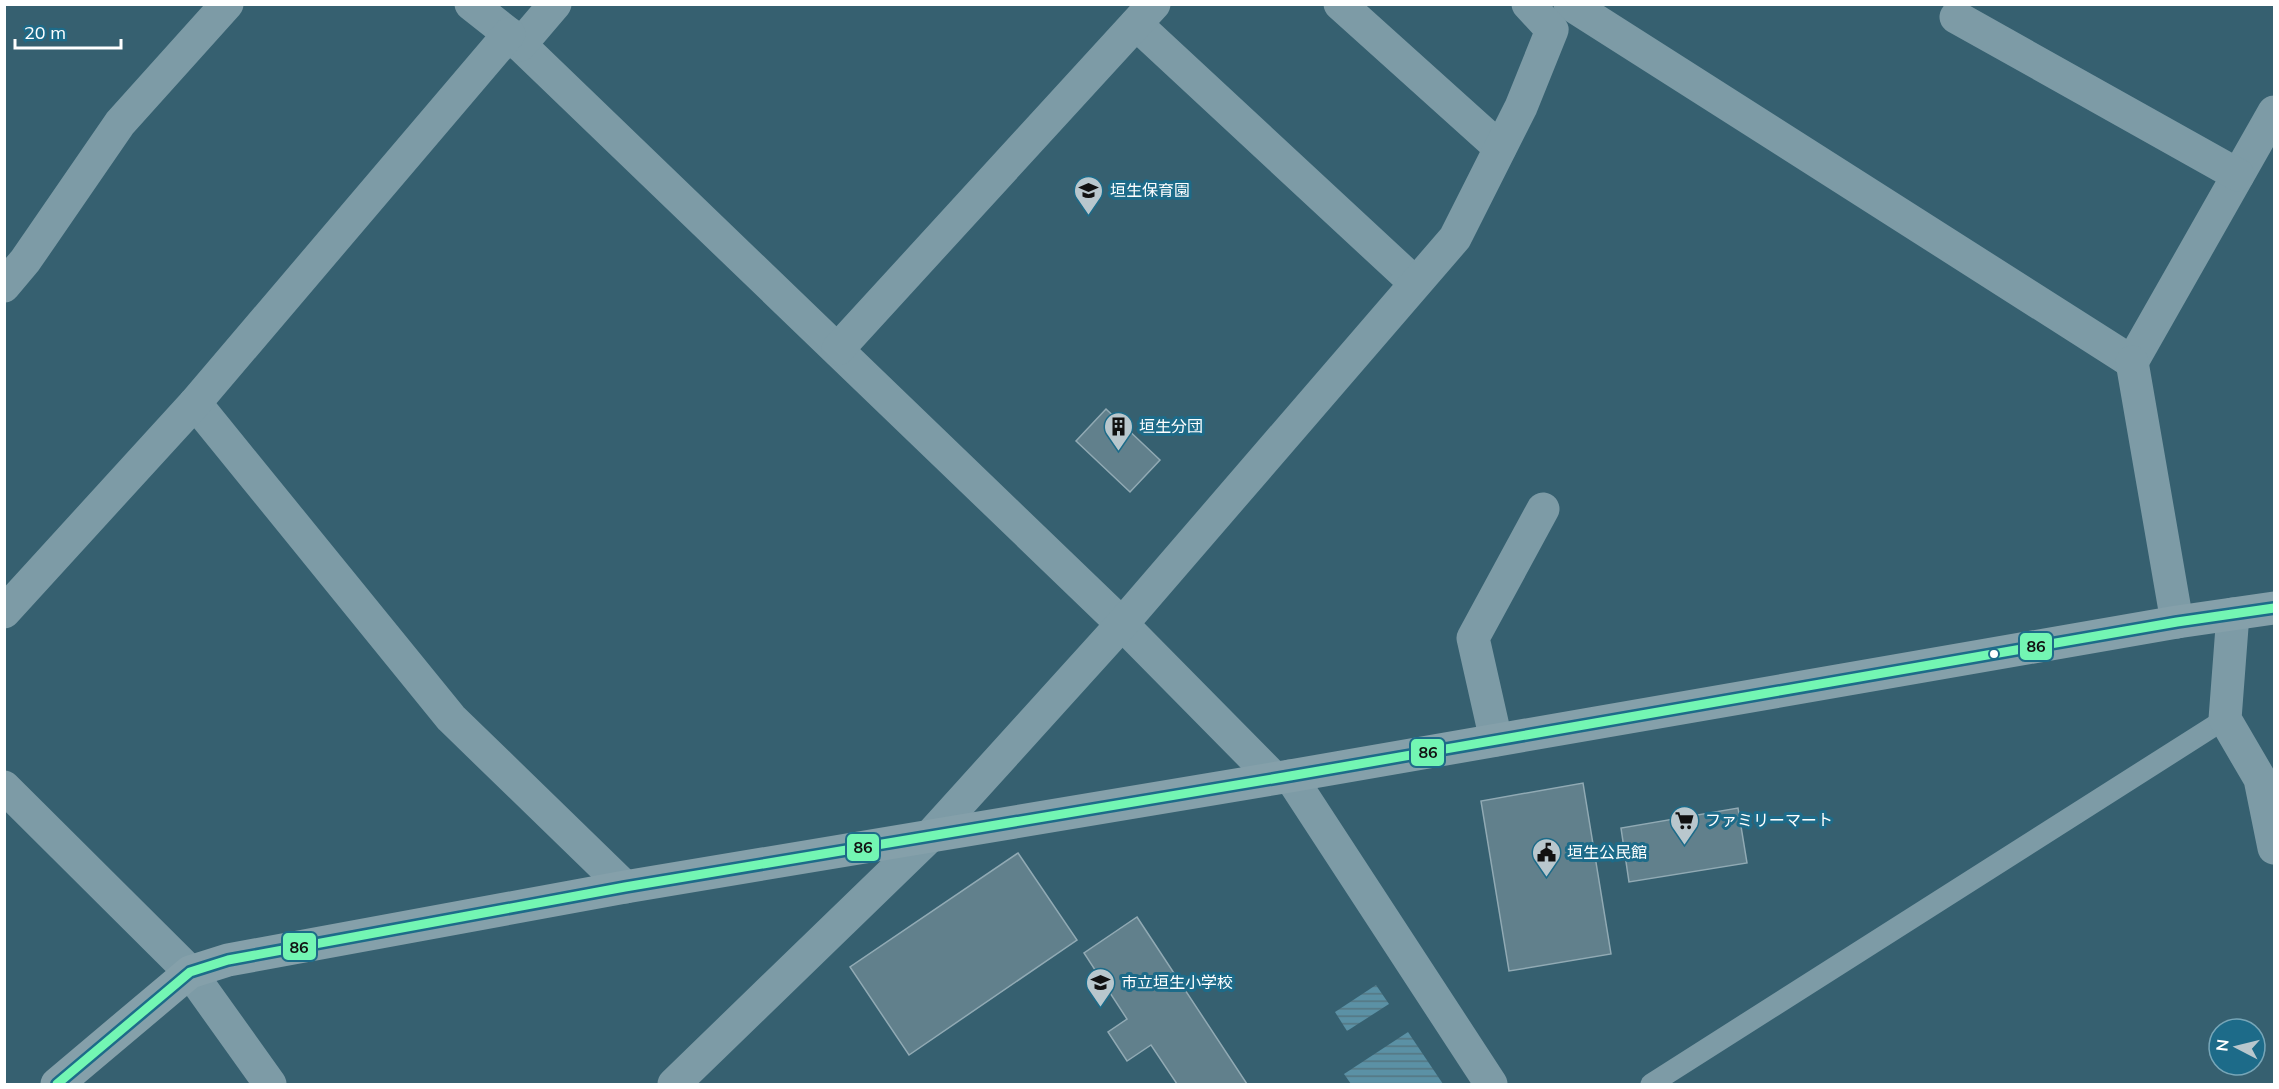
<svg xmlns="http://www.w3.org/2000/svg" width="2279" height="1089" font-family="Mulish,'Noto Sans JP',sans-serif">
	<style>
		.water { fill: url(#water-rules) }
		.building { fill: #61808c; stroke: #91aab4; stroke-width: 1.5 }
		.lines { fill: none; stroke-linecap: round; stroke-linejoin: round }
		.lane { stroke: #7d9ba6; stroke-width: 21 }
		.street { stroke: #7d9ba6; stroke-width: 33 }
		.secondary { stroke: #85a0aa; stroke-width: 33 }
		.bus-1-casing { stroke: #1d6b89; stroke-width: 14 }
		.bus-1 { stroke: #73f6b3; stroke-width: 9 }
		.bus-dot { fill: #fff; stroke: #1d6b89; stroke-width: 2 }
		.labels { text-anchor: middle; stroke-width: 6; stroke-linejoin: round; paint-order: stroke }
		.poi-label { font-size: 16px; fill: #fff; stroke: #1d6b89; text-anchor: start }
		.line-badge { stroke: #1d6b89; stroke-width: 2 }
		.pale-badge-label { font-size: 16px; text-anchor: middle; font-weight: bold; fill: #111 }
	</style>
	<defs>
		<pattern id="water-rules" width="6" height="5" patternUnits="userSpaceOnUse" patternTransform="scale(1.5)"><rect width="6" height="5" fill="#5b91a5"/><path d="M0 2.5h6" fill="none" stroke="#557581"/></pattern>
	</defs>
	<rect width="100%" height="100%" fill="#366070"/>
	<g class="water">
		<path d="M 1376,985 L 1389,1004 L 1347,1031 L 1335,1012 Z"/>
		<path d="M 1408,1032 L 1443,1084 L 1351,1084 L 1344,1074 Z"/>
	</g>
	<g class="building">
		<path d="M 1106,409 L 1160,460 L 1130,492 L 1076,441 Z"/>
		<path d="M 1583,783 L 1611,954 L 1509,971 L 1481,801 Z"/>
		<path d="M 1738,808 L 1747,863 L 1629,882 L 1621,828 Z"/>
		<path d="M 1018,853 L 1077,940 L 909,1055 L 850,967 Z"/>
		<path d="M 1137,917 L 1247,1084 L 1177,1084 L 1151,1045 L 1127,1061 L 1108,1032 L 1127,1019 L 1084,953 Z"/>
	</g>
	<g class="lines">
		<path class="lane" d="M 1651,1084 L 2225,719"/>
		<g class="street">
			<path d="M 471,4 L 509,34 L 1122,624 L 1274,778"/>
			<path d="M 1340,4 L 1500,148"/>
			<path d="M 1570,4 L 2132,362 L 2274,112"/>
			<path d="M 1956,17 L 2238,175"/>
			<path d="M 1136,24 L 1415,283"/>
			<path d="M 520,45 L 555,4"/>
			<path d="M 4,286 L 25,261 L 120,123 L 227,4"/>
			<path d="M 838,349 L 1154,4"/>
			<path d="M 2132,362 L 2177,622"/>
			<path d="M 195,403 L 451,718 L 625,887"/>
			<path d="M 4,612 L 195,403 L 509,34"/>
			<path d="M 2233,614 L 2225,719 L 2260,779 L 2274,848"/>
			<path d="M 1496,740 L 1473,638 L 1543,509"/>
			<path d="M 1290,776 L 1491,1084"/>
			<path d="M 4,787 L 190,972 L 270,1084"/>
			<path d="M 674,1084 L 930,836 L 1122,624 L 1455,238 L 1521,107 L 1552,30 L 1528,4"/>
		</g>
		<path class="secondary" d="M 57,1084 L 190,972 L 228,960 L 625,887 L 1290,776 L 2177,622 L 2274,608"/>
		<defs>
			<path id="bus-1" d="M 57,1084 L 190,972 L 228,960 L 625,887 L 1290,776 L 2177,622 L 2274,608"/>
		</defs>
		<use href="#bus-1" class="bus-1-casing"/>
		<use href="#bus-1" class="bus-1"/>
	</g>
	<defs>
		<symbol id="school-pin" viewBox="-11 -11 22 30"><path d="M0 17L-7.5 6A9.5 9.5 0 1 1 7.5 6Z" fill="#b9c7cd" stroke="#1d6b89"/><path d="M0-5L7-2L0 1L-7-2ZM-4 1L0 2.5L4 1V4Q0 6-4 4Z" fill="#111"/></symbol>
		<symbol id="building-pin" viewBox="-11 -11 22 30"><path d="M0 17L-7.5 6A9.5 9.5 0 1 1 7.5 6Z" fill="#b9c7cd" stroke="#1d6b89"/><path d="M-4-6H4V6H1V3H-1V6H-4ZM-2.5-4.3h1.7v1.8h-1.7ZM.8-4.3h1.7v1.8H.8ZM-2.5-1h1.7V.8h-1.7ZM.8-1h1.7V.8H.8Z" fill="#111"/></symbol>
		<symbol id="supermarket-pin" viewBox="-11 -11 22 30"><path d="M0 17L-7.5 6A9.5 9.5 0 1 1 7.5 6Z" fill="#b9c7cd" stroke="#1d6b89"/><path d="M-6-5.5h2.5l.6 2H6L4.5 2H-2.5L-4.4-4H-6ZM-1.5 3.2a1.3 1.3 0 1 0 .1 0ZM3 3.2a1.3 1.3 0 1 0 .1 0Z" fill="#111"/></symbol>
		<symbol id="civic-pin" viewBox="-11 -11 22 30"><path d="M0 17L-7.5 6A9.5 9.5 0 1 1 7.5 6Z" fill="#b9c7cd" stroke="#1d6b89"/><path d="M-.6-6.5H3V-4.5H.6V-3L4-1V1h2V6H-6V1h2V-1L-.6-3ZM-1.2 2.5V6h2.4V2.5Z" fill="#111"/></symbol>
	</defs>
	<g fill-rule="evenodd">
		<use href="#school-pin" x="1072" y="174" width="33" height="45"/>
		<use href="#building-pin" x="1102" y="410" width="33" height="45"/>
		<use href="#supermarket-pin" x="1668" y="804" width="33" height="45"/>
		<use href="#civic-pin" x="1530" y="836" width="33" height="45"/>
		<use href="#school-pin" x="1084" y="966" width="33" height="45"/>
	</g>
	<circle class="bus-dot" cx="1994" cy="654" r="5"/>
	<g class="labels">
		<g class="poi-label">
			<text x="1110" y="196">垣生保育園</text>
			<text x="1139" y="432">垣生分団</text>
			<text x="1705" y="826">ファミリーマート</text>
			<text x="1567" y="858">垣生公民館</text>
			<text x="1121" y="988">市立垣生小学校</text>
		</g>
	</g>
	<g class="line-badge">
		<rect x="2019" y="632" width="34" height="29" rx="6" fill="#73f6b3"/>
		<rect x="1410" y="738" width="35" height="29" rx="6" fill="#73f6b3"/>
		<rect x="846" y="833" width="34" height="29" rx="6" fill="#73f6b3"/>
		<rect x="282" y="932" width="35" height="29" rx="6" fill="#73f6b3"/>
	</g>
	<g class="pale-badge-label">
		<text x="2036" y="652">86</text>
		<text x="1428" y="758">86</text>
		<text x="863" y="853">86</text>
		<text x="299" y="953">86</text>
	</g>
	<rect width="2279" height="1089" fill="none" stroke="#ffffff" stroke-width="12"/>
	<g transform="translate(2237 1047) rotate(277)"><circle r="28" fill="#1d6b89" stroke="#77a6b8" stroke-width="1.5"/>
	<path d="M0-4.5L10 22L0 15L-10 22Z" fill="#b9c7cd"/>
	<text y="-9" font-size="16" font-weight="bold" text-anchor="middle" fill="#ffffff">N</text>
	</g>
	<path d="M15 39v9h106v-9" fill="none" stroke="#ffffff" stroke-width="3"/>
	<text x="24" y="39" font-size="18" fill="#ffffff" stroke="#1d6b89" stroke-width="4.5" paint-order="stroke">20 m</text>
</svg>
